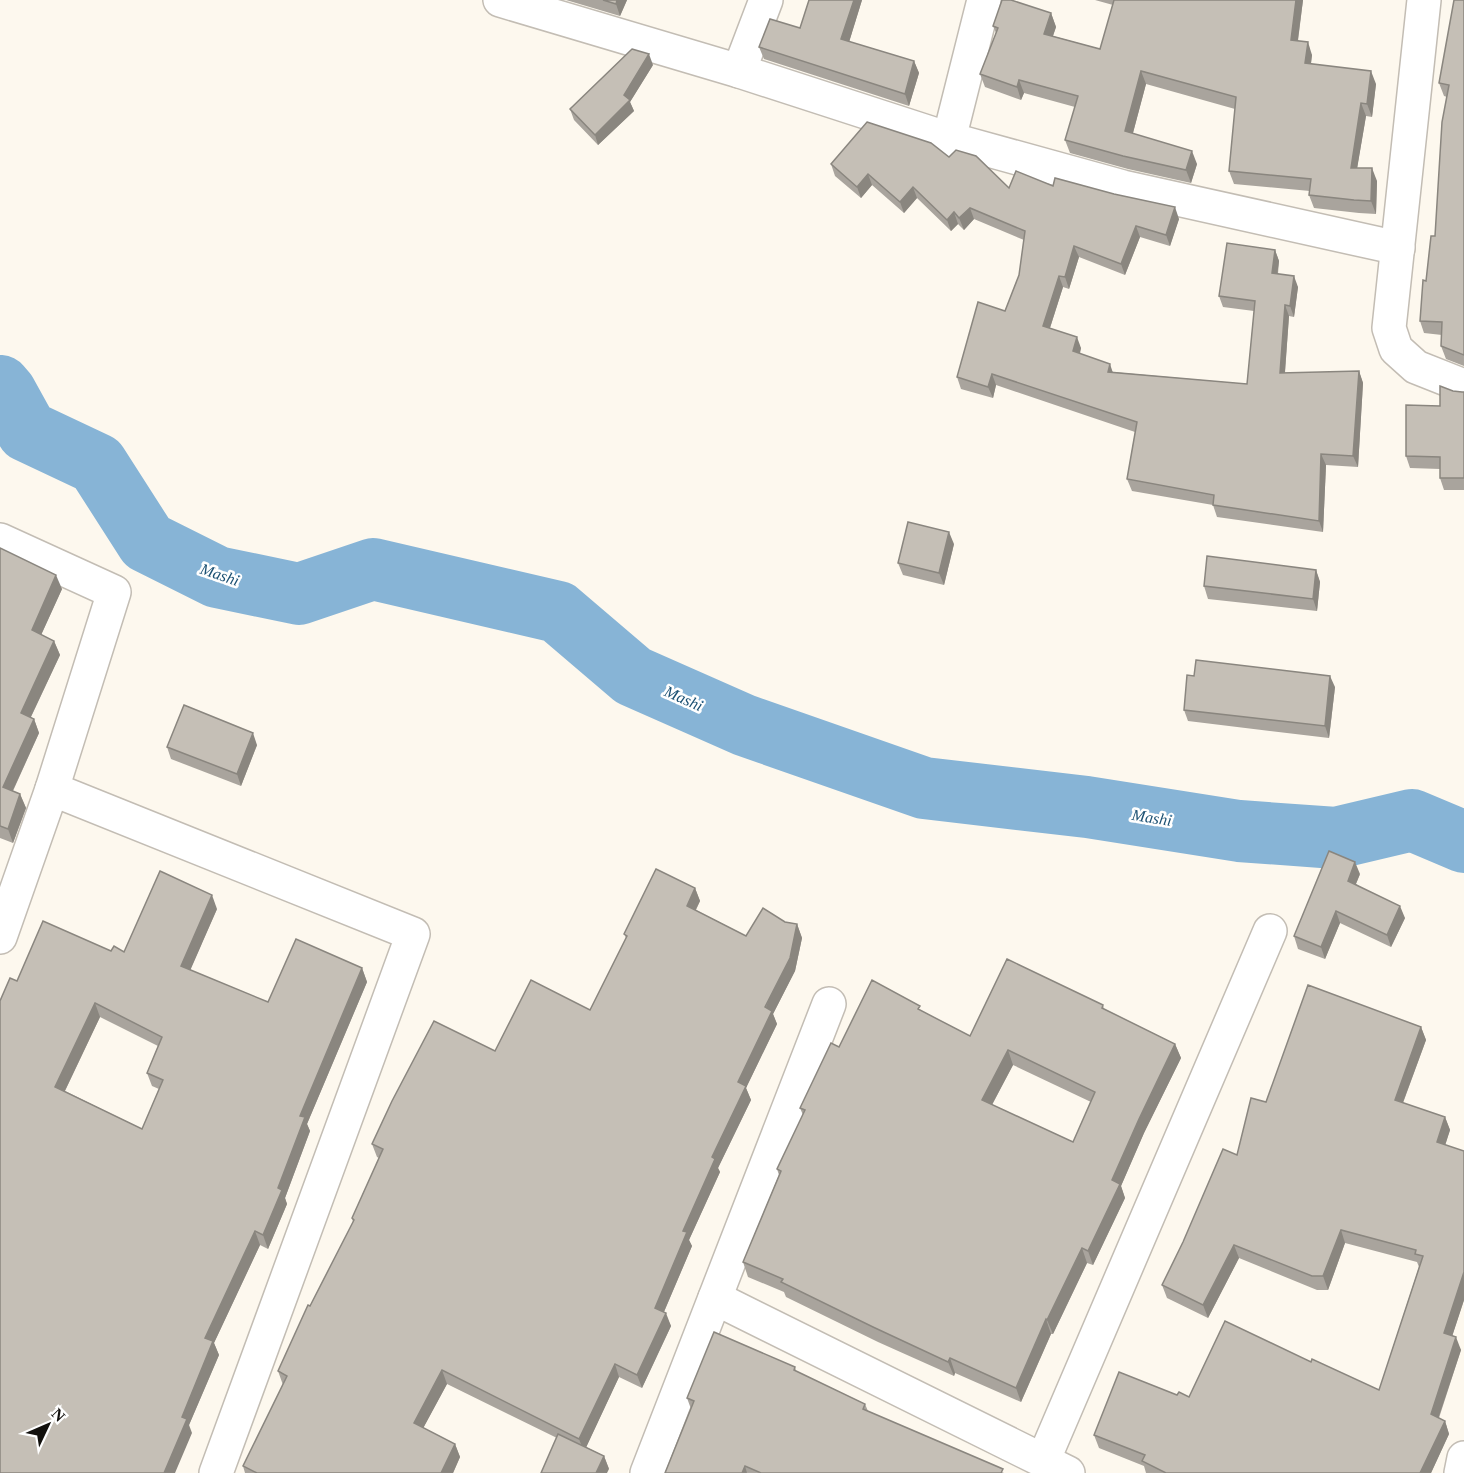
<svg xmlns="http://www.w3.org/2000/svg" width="1464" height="1473" font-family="'Times New Roman',serif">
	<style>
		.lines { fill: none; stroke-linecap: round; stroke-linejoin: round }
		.river { stroke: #87b4d6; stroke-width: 62 }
		.minor-casing { stroke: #c3bdb4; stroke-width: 36 }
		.minor { stroke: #fff; stroke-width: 33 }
		.wall { fill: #a9a49d; fill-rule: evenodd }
		.shaded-wall { fill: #8a867f }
		.building { fill: #c5bfb6; stroke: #8a867f; stroke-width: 1.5; fill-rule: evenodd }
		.labels { text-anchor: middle; stroke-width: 5; stroke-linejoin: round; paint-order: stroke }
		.water-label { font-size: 16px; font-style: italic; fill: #1c5173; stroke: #fff }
	</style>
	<rect width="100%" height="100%" fill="#fdf8ee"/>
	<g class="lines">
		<path class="river" d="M 0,386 L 6,393 L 27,431 L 97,464 L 147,542 L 217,577 L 299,594 L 373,569 L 558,612 L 633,676 L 744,725 L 924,788 L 1087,807 L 1239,831 L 1336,838 L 1412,820 L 1464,842"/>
		<defs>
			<g id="minor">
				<path d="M 500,0 L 739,71 L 949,139 L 1123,187 L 1398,248"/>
				<path d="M 1424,0 L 1389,328 L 1396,349 L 1416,367 L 1464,386"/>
				<path d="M 739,71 L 766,0"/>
				<path d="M 949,139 L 984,0"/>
				<path d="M 0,540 L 114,592 L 52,789 L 0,937"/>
				<path d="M 52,789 L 413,934 L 216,1473"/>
				<path d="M 715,1298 L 1068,1473"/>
				<path d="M 1043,1461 L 1270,931"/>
				<path d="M 647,1473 L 829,1004"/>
				<path d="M 1461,1473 L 1464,1458"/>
			</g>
		</defs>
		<use href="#minor" class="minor-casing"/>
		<use href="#minor" class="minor"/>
	</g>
	<g class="wall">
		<path d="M 566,0 L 627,0 L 620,16 Z"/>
		<path d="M 809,0 L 862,0 L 849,42 L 914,61 L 919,73 L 909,106 L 764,59 L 759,47 L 800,28 Z"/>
		<path d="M 1095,0 L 1303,0 L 1298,41 L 1312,55 L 1311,64 L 1376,84 L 1372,117 L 1366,116 L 1357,168 L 1377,181 L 1376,214 L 1359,213 L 1314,208 L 1309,195 L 1310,191 L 1234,184 L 1229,171 L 1235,109 L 1146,84 L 1133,133 L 1197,164 L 1191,183 L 1128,169 L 1070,153 L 1065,140 L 1075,107 L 1024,93 L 1021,100 L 985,87 L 980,74 L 996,33 L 993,26 L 1051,13 L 1056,27 L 1053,36 L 1100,49 L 1113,5 Z"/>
		<path d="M 1464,0 L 1464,366 L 1446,359 L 1441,346 L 1442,335 L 1424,333 L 1420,321 L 1426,281 L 1435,236 L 1447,97 L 1444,96 L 1439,83 Z"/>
		<path d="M 653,65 L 630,102 L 634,111 L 598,145 L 574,120 L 570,109 Z"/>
		<path d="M 949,157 L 1009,188 L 1053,186 L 1179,219 L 1170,246 L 1140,237 L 1125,275 L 1079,257 L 1069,289 L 1063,287 L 1050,328 L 1081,348 L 1080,354 L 1113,372 L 1247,384 L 1254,311 L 1223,307 L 1219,296 L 1275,250 L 1279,261 L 1278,274 L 1298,287 L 1294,317 L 1289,316 L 1285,373 L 1359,371 L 1363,383 L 1358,467 L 1326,465 L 1323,532 L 1217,517 L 1213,505 L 1132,491 L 1127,479 L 1135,432 L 996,385 L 993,398 L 961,389 L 957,377 L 1005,311 L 1019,275 L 1024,240 L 974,219 L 964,230 L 958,224 L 951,231 L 917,198 L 904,213 L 872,185 L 861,198 L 835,176 L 831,164 Z"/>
		<path d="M 1453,391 L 1462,392 L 1464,392 L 1464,490 L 1444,490 L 1440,478 L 1440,469 L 1410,468 L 1406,456 L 1440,406 Z"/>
		<path d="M 954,544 L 944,585 L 903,575 L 898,563 Z"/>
		<path d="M 0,548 L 62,589 L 41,635 L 54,641 L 60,655 L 31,717 L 34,719 L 39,733 L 13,791 L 20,794 L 26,808 L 13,843 L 0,838 Z"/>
		<path d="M 1316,570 L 1320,582 L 1317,611 L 1208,599 L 1204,586 Z"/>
		<path d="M 1335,687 L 1329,738 L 1188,721 L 1184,710 Z"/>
		<path d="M 257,745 L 241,786 L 171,759 L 167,747 Z"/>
		<path d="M 1360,874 L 1356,884 L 1405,918 L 1391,947 L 1340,923 L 1325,959 L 1298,949 L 1294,936 Z"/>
		<path d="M 695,888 L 700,901 L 696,910 L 746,936 L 785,922 L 797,924 L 802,938 L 795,971 L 773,1014 L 777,1024 L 746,1088 L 751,1100 L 718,1168 L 720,1172 L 689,1240 L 692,1246 L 664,1312 L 671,1326 L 642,1388 L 619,1377 L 586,1447 L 604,1456 L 609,1469 L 557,1438 L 447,1384 L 423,1428 L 455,1444 L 460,1457 L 453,1473 L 245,1473 L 243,1466 L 283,1385 L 278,1371 L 310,1306 L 353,1222 L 352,1218 L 379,1158 L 377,1157 L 372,1144 L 495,1051 L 590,1010 L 626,938 L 624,934 Z"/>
		<path d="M 217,909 L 190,970 L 268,1002 L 362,968 L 367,982 L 307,1124 L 310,1131 L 285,1198 L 287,1204 L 268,1249 L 260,1245 L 214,1343 L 219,1355 L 189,1425 L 192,1433 L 17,981 L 111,951 L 124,952 ZM 100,1017 L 158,1046 L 147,1073 L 152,1086 L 159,1089 L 142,1129 L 65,1091 Z"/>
		<path d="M 1103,1005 L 1104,1009 L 1175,1044 L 1181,1058 L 1144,1133 L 1121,1186 L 1125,1198 L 1093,1265 L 1087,1263 L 1053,1334 L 1051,1334 L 1021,1402 L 955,1373 L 954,1376 L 878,1342 L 786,1297 L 784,1292 L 748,1277 L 743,1262 L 779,1175 L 777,1169 L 803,1115 L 800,1108 L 839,1047 L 922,1011 L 970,1036 ZM 1013,1065 L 1091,1102 L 1073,1142 L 992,1105 Z"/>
		<path d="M 1421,1027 L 1426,1040 L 1403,1103 L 1445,1117 L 1450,1130 L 1445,1145 L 1464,1300 L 1452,1336 L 1461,1350 L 1439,1418 L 1445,1421 L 1449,1434 L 1431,1473 L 1146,1473 L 1144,1466 L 1099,1448 L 1094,1435 L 1177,1395 L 1189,1397 L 1311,1362 L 1379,1390 L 1419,1267 L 1417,1262 L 1345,1243 L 1328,1290 L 1317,1290 L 1239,1258 L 1208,1318 L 1167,1298 L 1162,1285 L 1237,1155 L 1266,1102 Z"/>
		<path d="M 795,1367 L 796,1371 L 865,1404 L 868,1411 L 1004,1473 L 665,1473 L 691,1409 L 687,1398 Z"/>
	</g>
	<g class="shaded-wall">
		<path d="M 617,0 L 627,0 L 620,16 L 616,4 Z"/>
		<path d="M 854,0 L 862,0 L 846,52 L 841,39 Z"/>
		<path d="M 1296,0 L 1303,0 L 1296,54 L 1291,40 Z"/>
		<path d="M 1051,13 L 1056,27 L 1049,47 L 1044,34 Z"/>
		<path d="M 1308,42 L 1312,55 L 1309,77 L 1305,63 Z"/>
		<path d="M 649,54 L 653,65 L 630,102 L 634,111 L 598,145 L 595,135 L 624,95 Z"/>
		<path d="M 914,61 L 919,73 L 909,106 L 905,94 Z"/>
		<path d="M 1141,71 L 1146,84 L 1130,144 L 1125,131 Z"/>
		<path d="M 1371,71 L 1376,84 L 1372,117 L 1367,104 Z"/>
		<path d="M 1019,80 L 1024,93 L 1021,100 L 1017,87 Z"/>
		<path d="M 1361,103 L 1366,116 L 1355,181 L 1351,168 Z"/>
		<path d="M 1192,151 L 1197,164 L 1191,183 L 1186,170 Z"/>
		<path d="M 1372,168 L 1377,181 L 1376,214 L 1371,201 Z"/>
		<path d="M 868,174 L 872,185 L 861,198 L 857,187 Z"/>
		<path d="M 913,187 L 917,198 L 904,213 L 900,202 Z"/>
		<path d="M 1175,207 L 1179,219 L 1170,246 L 1166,235 Z"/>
		<path d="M 970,208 L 974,219 L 964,230 L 959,218 Z"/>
		<path d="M 954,212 L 958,224 L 951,231 L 947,220 Z"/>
		<path d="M 1136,226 L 1140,237 L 1125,275 L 1121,264 Z"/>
		<path d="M 1074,246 L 1079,257 L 1069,289 L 1065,277 Z"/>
		<path d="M 1275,250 L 1279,261 L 1276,284 L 1272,273 Z"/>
		<path d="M 1059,276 L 1063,287 L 1047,337 L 1043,326 Z"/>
		<path d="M 1294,276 L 1298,287 L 1294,317 L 1290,306 Z"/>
		<path d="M 1285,305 L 1289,316 L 1284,384 L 1280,373 Z"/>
		<path d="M 1077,337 L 1081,348 L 1077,363 L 1073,351 Z"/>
		<path d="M 1110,364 L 1114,376 L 1108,372 Z"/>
		<path d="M 1359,371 L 1363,383 L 1358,467 L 1353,456 Z"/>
		<path d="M 992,374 L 996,385 L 993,398 L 988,387 Z"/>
		<path d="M 1321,454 L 1326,465 L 1323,532 L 1319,521 Z"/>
		<path d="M 949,532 L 954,544 L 944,585 L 939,573 Z"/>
		<path d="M 1316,570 L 1320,582 L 1317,611 L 1313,599 Z"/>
		<path d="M 56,575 L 62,589 L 37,644 L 32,630 Z"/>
		<path d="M 54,641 L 60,655 L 26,727 L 21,713 Z"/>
		<path d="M 1330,676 L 1335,687 L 1329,738 L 1325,726 Z"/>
		<path d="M 34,719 L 39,733 L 8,801 L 3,787 Z"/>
		<path d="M 253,733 L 257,745 L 241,786 L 237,774 Z"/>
		<path d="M 20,794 L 26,808 L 13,843 L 8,829 Z"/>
		<path d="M 1355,862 L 1360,874 L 1352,893 L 1348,881 Z"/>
		<path d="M 695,888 L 700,901 L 691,919 L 687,906 Z"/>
		<path d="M 212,895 L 217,909 L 186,980 L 181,966 Z"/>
		<path d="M 1400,906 L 1405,918 L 1391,947 L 1387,935 Z"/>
		<path d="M 1336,911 L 1340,923 L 1325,959 L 1321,947 Z"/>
		<path d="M 797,924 L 802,938 L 795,971 L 773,1014 L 777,1024 L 746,1088 L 751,1100 L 718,1168 L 720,1172 L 689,1240 L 692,1246 L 660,1321 L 655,1308 L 683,1231 L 712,1157 L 738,1082 Z"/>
		<path d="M 362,968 L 367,982 L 307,1124 L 310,1131 L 285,1198 L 287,1204 L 268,1249 L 263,1235 L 300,1116 Z"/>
		<path d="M 95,1003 L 100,1017 L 60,1101 L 55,1087 Z"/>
		<path d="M 1421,1027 L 1426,1040 L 1399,1113 L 1395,1100 Z"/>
		<path d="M 1175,1044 L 1181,1058 L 1144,1133 L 1121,1186 L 1125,1198 L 1093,1265 L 1088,1251 L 1112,1180 L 1139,1119 Z"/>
		<path d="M 1008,1050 L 1013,1065 L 987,1114 L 982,1100 Z"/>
		<path d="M 1445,1117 L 1450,1130 L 1442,1155 L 1437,1142 Z"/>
		<path d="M 1341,1230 L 1345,1243 L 1328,1290 L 1323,1276 Z"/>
		<path d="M 255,1231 L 260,1245 L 214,1343 L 219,1355 L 189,1425 L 192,1433 L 175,1473 L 164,1473 L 182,1417 L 205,1338 Z"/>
		<path d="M 1234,1245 L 1239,1258 L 1208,1318 L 1203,1305 Z"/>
		<path d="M 1082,1248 L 1087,1263 L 1053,1334 L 1047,1320 Z"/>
		<path d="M 1464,1272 L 1464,1300 L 1449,1346 L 1444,1333 Z"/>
		<path d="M 666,1313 L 671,1326 L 642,1388 L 637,1375 Z"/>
		<path d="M 1046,1319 L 1051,1334 L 1021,1402 L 1016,1388 Z"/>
		<path d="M 1456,1337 L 1461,1350 L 1435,1428 L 1431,1414 Z"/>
		<path d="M 950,1358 L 955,1373 L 954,1376 L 948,1362 Z"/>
		<path d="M 615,1364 L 619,1377 L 584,1452 L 579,1439 Z"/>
		<path d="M 442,1370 L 447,1384 L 419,1436 L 414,1423 Z"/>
		<path d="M 1445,1421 L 1449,1434 L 1431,1473 L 1420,1473 Z"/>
		<path d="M 455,1444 L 460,1457 L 453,1473 L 441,1473 Z"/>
		<path d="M 604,1456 L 609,1469 L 607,1473 L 596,1473 Z"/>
		<path d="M 745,1466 L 747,1473 L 742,1473 Z"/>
	</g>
	<g class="building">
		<path d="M 603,0 L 617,0 L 616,4 Z"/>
		<path d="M 809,0 L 854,0 L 841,39 L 914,61 L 905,94 L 759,47 L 770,19 L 800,28 Z"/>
		<path d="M 1002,0 L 1011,0 L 1051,13 L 1044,34 L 1100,49 L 1114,0 L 1296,0 L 1291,40 L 1308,42 L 1305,63 L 1371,71 L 1367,104 L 1361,103 L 1351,168 L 1372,168 L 1371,201 L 1354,200 L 1309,195 L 1311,179 L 1229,171 L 1236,97 L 1141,71 L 1125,131 L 1192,151 L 1186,170 L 1123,156 L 1065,140 L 1078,96 L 1019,80 L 1017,87 L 980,74 L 998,28 L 993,26 Z"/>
		<path d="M 1454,0 L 1464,0 L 1464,355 L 1441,346 L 1442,322 L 1420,321 L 1423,280 L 1426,281 L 1431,236 L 1435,236 L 1442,122 L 1449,85 L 1439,83 Z"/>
		<path d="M 632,49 L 649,54 L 624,95 L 630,100 L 595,135 L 570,109 Z"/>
		<path d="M 867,122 L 931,143 L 949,157 L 956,150 L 976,156 L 1009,188 L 1016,171 L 1053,186 L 1055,178 L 1114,194 L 1175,207 L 1166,235 L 1136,226 L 1121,264 L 1074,246 L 1065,277 L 1059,276 L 1043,326 L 1077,337 L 1073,351 L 1110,364 L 1108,372 L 1247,384 L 1255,301 L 1219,296 L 1227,243 L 1275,250 L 1272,273 L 1294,276 L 1290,306 L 1285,305 L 1280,373 L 1359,371 L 1353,456 L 1321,454 L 1319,521 L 1213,505 L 1214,495 L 1127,479 L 1137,422 L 992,374 L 988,387 L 957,377 L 978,302 L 1005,311 L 1019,275 L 1025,231 L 970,208 L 959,218 L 954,212 L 947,220 L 913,187 L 900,202 L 868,174 L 857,187 L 831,164 Z"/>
		<path d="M 1440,386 L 1453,391 L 1462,392 L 1464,392 L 1464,478 L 1440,478 L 1440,457 L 1406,456 L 1406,405 L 1440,406 Z"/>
		<path d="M 908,522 L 949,532 L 939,573 L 898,563 Z"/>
		<path d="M 0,548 L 56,575 L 32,630 L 54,641 L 21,713 L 34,719 L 3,787 L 20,794 L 8,829 L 0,826 Z"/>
		<path d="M 1207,556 L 1316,570 L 1313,599 L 1204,586 Z"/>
		<path d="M 1196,660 L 1330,676 L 1325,726 L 1184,710 L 1187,675 L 1194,676 Z"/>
		<path d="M 184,705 L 253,733 L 237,774 L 167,747 Z"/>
		<path d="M 1329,851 L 1355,862 L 1348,881 L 1400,906 L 1387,935 L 1336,911 L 1321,947 L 1294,936 Z"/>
		<path d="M 656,869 L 695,888 L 687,906 L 746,936 L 763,908 L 785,922 L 797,924 L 790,958 L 765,1007 L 772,1011 L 738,1082 L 746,1086 L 712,1157 L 715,1159 L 683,1231 L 687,1232 L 655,1308 L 666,1313 L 637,1375 L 615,1364 L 579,1439 L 442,1370 L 414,1423 L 455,1444 L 441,1473 L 257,1473 L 243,1466 L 287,1376 L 278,1371 L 308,1305 L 310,1306 L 354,1220 L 352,1218 L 383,1149 L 372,1144 L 392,1101 L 434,1021 L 495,1051 L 531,980 L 590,1010 L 627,936 L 624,934 Z"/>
		<path d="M 160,871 L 212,895 L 181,966 L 268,1002 L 296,939 L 362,968 L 300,1116 L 305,1117 L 278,1188 L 282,1190 L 263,1235 L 255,1231 L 205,1338 L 213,1341 L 182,1417 L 187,1419 L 164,1473 L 0,1473 L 0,1001 L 10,978 L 17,981 L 43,921 L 111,951 L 114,946 L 124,952 ZM 95,1003 L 162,1037 L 147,1073 L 163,1080 L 142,1129 L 55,1087 Z"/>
		<path d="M 1007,959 L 1103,1005 L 1102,1008 L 1175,1044 L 1139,1119 L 1112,1180 L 1120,1184 L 1088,1251 L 1082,1248 L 1047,1320 L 1046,1319 L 1016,1388 L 950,1358 L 948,1362 L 873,1327 L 781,1282 L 783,1279 L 743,1262 L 781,1171 L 777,1169 L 805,1110 L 800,1108 L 831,1043 L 839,1047 L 872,980 L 920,1006 L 918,1009 L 970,1036 ZM 1008,1050 L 1095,1092 L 1073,1142 L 982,1100 Z"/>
		<path d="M 1308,985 L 1421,1027 L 1395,1100 L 1445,1117 L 1437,1142 L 1464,1151 L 1464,1272 L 1444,1333 L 1456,1337 L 1431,1414 L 1445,1421 L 1420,1473 L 1166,1473 L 1142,1461 L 1145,1455 L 1094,1435 L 1119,1372 L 1177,1395 L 1179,1392 L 1189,1397 L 1225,1321 L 1311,1362 L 1312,1359 L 1379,1390 L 1423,1256 L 1415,1254 L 1416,1250 L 1341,1230 L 1323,1276 L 1312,1276 L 1234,1245 L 1203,1305 L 1162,1285 L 1183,1242 L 1223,1149 L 1237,1155 L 1251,1098 L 1266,1102 Z"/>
		<path d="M 714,1332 L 795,1367 L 794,1370 L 865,1404 L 863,1409 L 1003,1469 L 1001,1473 L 761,1473 L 745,1466 L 742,1473 L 665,1473 L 694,1401 L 687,1398 Z"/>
		<path d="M 558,1434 L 604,1456 L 596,1473 L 541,1473 Z"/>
	</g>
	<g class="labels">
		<g class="water-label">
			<text transform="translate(220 574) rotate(19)" y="6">Mashi</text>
			<text transform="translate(684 698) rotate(24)" y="6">Mashi</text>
			<text transform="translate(1152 817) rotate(9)" y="6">Mashi</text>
		</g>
	</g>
	<g transform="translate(48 1425) rotate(46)" stroke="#ffffff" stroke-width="4.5" paint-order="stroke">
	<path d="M0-4.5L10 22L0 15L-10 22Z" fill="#12100d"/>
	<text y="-9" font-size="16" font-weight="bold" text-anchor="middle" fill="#12100d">N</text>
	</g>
</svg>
